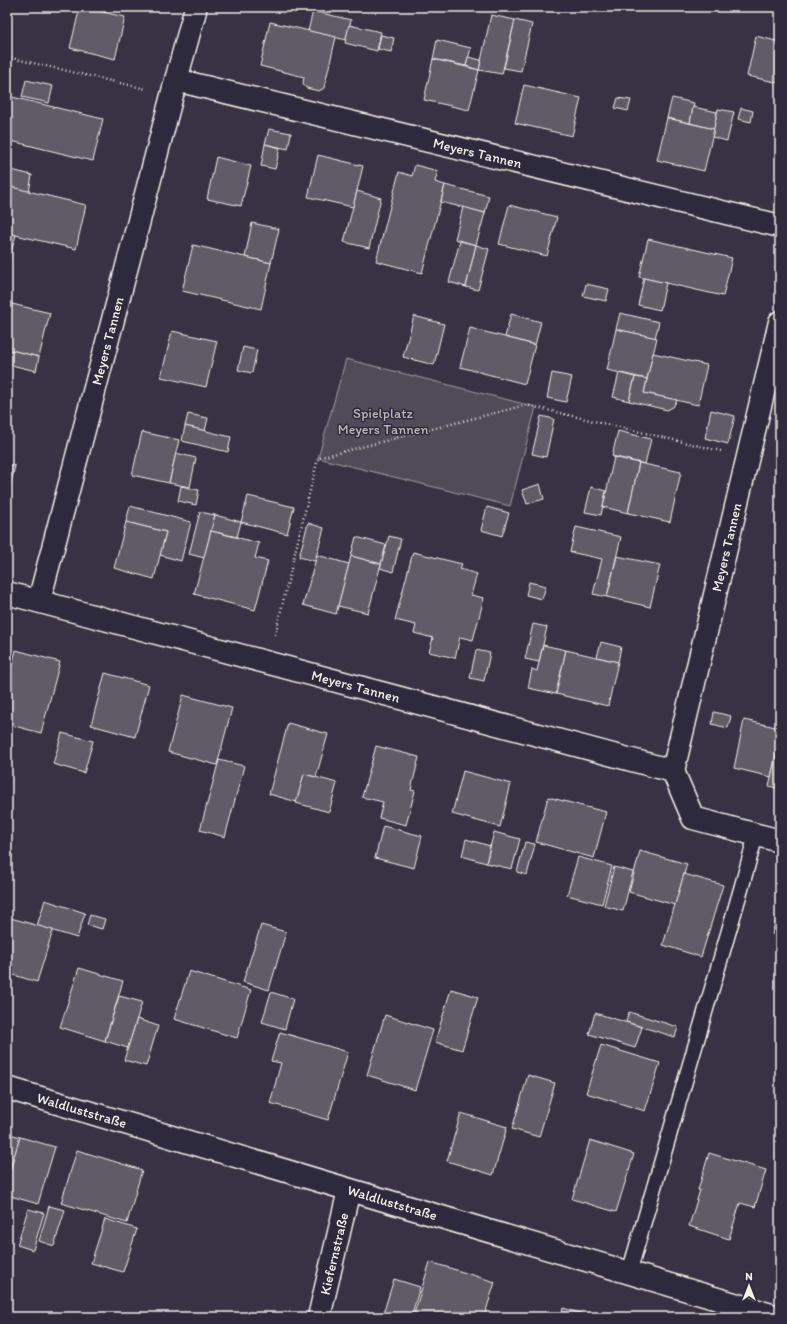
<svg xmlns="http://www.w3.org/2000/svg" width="787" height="1324" font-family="Itim,sans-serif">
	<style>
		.green { fill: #504b59; stroke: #a29ea0 }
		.building { fill: #5f5c67; stroke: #f4f1e8 }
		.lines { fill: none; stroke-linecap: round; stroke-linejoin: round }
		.lane-casing { stroke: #f4f1e8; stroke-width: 17 }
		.street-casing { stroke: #f4f1e8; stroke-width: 25 }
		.path { stroke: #f4f1e8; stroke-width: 2.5; stroke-dasharray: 1 3; stroke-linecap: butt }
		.lane { stroke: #2f2a3d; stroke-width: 14 }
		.street { stroke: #2f2a3d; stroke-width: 22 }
		.labels { text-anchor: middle; stroke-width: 3; stroke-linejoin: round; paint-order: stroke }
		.street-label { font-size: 14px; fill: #f4f1e8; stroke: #2f2a3d }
		.park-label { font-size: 14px; fill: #bbb7b6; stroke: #2f2a3d }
	</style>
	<rect width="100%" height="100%" fill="#373244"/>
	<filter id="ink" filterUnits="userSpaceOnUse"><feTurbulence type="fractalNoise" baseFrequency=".025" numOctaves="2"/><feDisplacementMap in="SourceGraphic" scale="8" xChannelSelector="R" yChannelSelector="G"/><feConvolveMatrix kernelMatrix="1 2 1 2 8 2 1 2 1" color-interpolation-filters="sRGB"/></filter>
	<g filter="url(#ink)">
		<path class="green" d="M 346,359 L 536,407 L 510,506 L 318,458 Z"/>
		<g class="building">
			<path d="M 80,7 L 125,17 L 115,59 L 70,48 Z"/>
			<path d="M 313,11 L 351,20 L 346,40 L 308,31 Z"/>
			<path d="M 491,15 L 515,20 L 502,74 L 479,70 Z"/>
			<path d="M 515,20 L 532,24 L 521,71 L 504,68 Z"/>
			<path d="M 270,22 L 336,37 L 324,88 L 319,91 L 306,88 L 303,83 L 304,77 L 260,66 Z"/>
			<path d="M 349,25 L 381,32 L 377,51 L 345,43 Z"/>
			<path d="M 381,35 L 394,38 L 391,52 L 378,49 Z"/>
			<path d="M 756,36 L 780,42 L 780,83 L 747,76 Z"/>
			<path d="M 437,40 L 471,48 L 466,66 L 433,59 Z"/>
			<path d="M 468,57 L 481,60 L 479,70 L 466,66 Z"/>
			<path d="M 433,59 L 479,70 L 469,110 L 424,100 Z"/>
			<path d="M 26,80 L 53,86 L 49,103 L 22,97 Z"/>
			<path d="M 524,85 L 581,98 L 572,136 L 515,123 Z"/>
			<path d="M 8,96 L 103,119 L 93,161 L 7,140 Z"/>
			<path d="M 618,98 L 631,100 L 628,111 L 615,108 Z"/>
			<path d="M 672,98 L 694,103 L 690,123 L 667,118 Z"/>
			<path d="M 693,107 L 717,112 L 714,129 L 690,123 Z"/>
			<path d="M 741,108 L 753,111 L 751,122 L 738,119 Z"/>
			<path d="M 718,109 L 734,112 L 727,141 L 712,137 Z"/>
			<path d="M 667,118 L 714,129 L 704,171 L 657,160 Z"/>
			<path d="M 269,129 L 291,133 L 288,149 L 265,144 Z"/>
			<path d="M 265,144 L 280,148 L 275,169 L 261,166 Z"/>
			<path d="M 318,155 L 363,166 L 353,207 L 308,197 Z"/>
			<path d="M 216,157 L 251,166 L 241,206 L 207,199 Z"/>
			<path d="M 415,165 L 438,171 L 435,182 L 445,185 L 422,273 L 376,261 L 399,172 L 412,176 Z"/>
			<path d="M 7,169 L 32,175 L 29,192 L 7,186 Z"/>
			<path d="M 445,185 L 489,196 L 485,213 L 441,202 Z"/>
			<path d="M 7,186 L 86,205 L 76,249 L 7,233 Z"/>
			<path d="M 357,191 L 381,198 L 369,248 L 344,242 Z"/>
			<path d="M 509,205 L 557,217 L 547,256 L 499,244 Z"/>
			<path d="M 463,207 L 485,213 L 476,245 L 455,239 Z"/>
			<path d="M 252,223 L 279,229 L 271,263 L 245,257 Z"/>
			<path d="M 7,233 L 16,235 L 12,249 L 7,248 Z"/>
			<path d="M 648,239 L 732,258 L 723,296 L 639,277 Z"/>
			<path d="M 460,241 L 476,245 L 466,287 L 449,282 Z"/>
			<path d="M 193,245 L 271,263 L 261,309 L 182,291 Z"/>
			<path d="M 476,245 L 489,249 L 478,290 L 466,287 Z"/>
			<path d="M 7,248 L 12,249 L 8,266 L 7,266 Z"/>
			<path d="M 644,278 L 666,283 L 660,310 L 638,305 Z"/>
			<path d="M 586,284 L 609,289 L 606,301 L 583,296 Z"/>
			<path d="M 8,303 L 50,313 L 39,357 L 7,349 Z"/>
			<path d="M 620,313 L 659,322 L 655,338 L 616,329 Z"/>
			<path d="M 511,314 L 541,322 L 535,345 L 505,337 Z"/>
			<path d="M 414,316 L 444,324 L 434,365 L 403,357 Z"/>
			<path d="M 470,328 L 535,345 L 525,384 L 460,367 Z"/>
			<path d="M 616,329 L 657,338 L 647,379 L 607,370 Z"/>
			<path d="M 172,331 L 217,341 L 206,387 L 161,377 Z"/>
			<path d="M 243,347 L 257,350 L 252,373 L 238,370 Z"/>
			<path d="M 7,349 L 39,357 L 36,371 L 7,364 Z"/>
			<path d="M 653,353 L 707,365 L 698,405 L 644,393 Z"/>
			<path d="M 552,373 L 572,377 L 566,402 L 547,398 Z"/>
			<path d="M 619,373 L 635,377 L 629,401 L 613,397 Z"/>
			<path d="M 635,377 L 647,379 L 644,393 L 677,400 L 673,407 L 667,410 L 629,401 Z"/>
			<path d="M 711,410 L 735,416 L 728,444 L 705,438 Z"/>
			<path d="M 188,414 L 208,418 L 205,431 L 185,426 Z"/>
			<path d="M 541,416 L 554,419 L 546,457 L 532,454 Z"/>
			<path d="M 185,426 L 231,437 L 228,452 L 182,441 Z"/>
			<path d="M 618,431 L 651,439 L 645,464 L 612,456 Z"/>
			<path d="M 142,432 L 179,440 L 169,483 L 132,475 Z"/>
			<path d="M 176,453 L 196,458 L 190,487 L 169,483 Z"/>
			<path d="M 614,457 L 639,463 L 628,513 L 603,507 Z"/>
			<path d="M 639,463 L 681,472 L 670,522 L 628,513 Z"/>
			<path d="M 7,464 L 15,466 L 7,499 Z"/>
			<path d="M 540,484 L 544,499 L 527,504 L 522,490 Z"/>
			<path d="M 181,486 L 199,490 L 196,505 L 178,501 Z"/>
			<path d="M 591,487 L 606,491 L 601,515 L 585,512 Z"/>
			<path d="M 248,496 L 294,507 L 287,534 L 241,522 Z"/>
			<path d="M 130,506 L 191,522 L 181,561 L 160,555 L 166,532 L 126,522 Z"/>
			<path d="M 487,507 L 509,513 L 502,536 L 481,530 Z"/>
			<path d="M 200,512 L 215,515 L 204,558 L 189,554 Z"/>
			<path d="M 215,515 L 241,522 L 237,537 L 211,531 Z"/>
			<path d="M 126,522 L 166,532 L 154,579 L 114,568 Z"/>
			<path d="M 308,523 L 324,528 L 315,561 L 299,557 Z"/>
			<path d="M 576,527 L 621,537 L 607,597 L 593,594 L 602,559 L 570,552 Z"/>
			<path d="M 211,531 L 259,543 L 255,558 L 268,561 L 255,610 L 194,594 Z"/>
			<path d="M 389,536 L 401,539 L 393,572 L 380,568 Z"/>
			<path d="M 356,537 L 386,545 L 381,564 L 351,556 Z"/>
			<path d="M 413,552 L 462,564 L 460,569 L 477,574 L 471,595 L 484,598 L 473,640 L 460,637 L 455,658 L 429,652 L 433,638 L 414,633 L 416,625 L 395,620 Z"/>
			<path d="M 317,555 L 349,564 L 336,614 L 303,605 Z"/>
			<path d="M 351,556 L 381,564 L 368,613 L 338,606 Z"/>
			<path d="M 617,556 L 660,565 L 650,607 L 607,597 Z"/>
			<path d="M 529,582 L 546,586 L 542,599 L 526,595 Z"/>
			<path d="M 533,624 L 547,627 L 539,662 L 525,659 Z"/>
			<path d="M 601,642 L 621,647 L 618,662 L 597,657 Z"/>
			<path d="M 543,645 L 566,650 L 556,694 L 528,688 L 532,669 L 537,671 Z"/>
			<path d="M 16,650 L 60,662 L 41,733 L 7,724 L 7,684 Z"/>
			<path d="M 476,650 L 490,653 L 484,681 L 470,678 Z"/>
			<path d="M 566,650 L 618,662 L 608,706 L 556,694 Z"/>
			<path d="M 105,673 L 149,685 L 135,737 L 91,725 Z"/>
			<path d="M 183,695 L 232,708 L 217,765 L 168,752 Z"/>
			<path d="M 714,712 L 731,716 L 728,728 L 712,724 Z"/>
			<path d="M 744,720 L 780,728 L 780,738 L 771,777 L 734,768 Z"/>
			<path d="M 288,723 L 328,734 L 316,777 L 304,774 L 297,802 L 269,794 Z"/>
			<path d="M 62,733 L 93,741 L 84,773 L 53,764 Z"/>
			<path d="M 780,738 L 780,789 L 769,786 Z"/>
			<path d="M 376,746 L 419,757 L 411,790 L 415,791 L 406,825 L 379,818 L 383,802 L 362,797 Z"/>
			<path d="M 219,760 L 244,766 L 225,837 L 200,830 Z"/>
			<path d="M 463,771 L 511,784 L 500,827 L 452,814 Z"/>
			<path d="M 304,774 L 337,783 L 329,812 L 296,803 Z"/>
			<path d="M 548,797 L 606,812 L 594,858 L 536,842 Z"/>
			<path d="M 383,826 L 422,836 L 414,868 L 375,858 Z"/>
			<path d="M 494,832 L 520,839 L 512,869 L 486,863 Z"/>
			<path d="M 466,839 L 490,846 L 486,863 L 462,856 Z"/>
			<path d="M 525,842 L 535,844 L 527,875 L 517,872 Z"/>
			<path d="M 640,851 L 687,864 L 675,905 L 629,892 Z"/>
			<path d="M 578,857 L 612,866 L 602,904 L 567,895 Z"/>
			<path d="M 614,867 L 633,872 L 623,911 L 604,906 Z"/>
			<path d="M 684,874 L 723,885 L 701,957 L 663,945 Z"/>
			<path d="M 45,900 L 85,913 L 77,938 L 37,926 Z"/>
			<path d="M 780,906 L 780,936 L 772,934 Z"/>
			<path d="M 90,915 L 105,919 L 102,929 L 87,925 Z"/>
			<path d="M 7,917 L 53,930 L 37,982 L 7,973 Z"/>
			<path d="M 261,925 L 286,932 L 269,990 L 243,982 Z"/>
			<path d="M 79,968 L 123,981 L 105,1041 L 60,1027 Z"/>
			<path d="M 189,971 L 251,990 L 237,1038 L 174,1019 Z"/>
			<path d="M 451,989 L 478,997 L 462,1050 L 435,1042 Z"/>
			<path d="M 271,992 L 293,999 L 285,1029 L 262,1022 Z"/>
			<path d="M 119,996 L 142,1002 L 128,1048 L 105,1041 Z"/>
			<path d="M 629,1012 L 678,1027 L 675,1037 L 626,1022 Z"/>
			<path d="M 595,1013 L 642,1027 L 635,1048 L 589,1034 Z"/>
			<path d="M 385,1015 L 433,1030 L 415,1090 L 367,1075 Z"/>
			<path d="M 137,1019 L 158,1026 L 146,1066 L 124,1060 Z"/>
			<path d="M 280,1032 L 348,1052 L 328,1120 L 270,1103 L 281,1063 L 271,1061 Z"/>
			<path d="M 601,1045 L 660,1063 L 645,1111 L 586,1093 Z"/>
			<path d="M 528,1075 L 555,1083 L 539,1137 L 512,1129 Z"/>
			<path d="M 461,1113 L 507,1127 L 493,1175 L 447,1161 Z"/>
			<path d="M 7,1133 L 20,1137 L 7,1180 Z"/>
			<path d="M 20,1137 L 55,1147 L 38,1204 L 7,1195 L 7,1180 Z"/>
			<path d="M 590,1140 L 634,1154 L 616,1212 L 572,1199 Z"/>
			<path d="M 77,1150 L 142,1170 L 127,1223 L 61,1203 Z"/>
			<path d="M 709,1153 L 766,1170 L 755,1207 L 740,1203 L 729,1239 L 689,1226 L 700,1190 L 698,1190 Z"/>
			<path d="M 49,1206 L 65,1210 L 54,1246 L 39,1241 Z"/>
			<path d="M 28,1209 L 44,1213 L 33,1250 L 17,1245 Z"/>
			<path d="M 105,1219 L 137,1229 L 123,1272 L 91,1263 Z"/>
			<path d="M 430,1262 L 495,1282 L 484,1317 L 413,1317 Z"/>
			<path d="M 394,1279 L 420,1287 L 411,1317 L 382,1317 Z"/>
			<path d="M 563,1308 L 593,1317 L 561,1317 Z"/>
		</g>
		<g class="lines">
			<defs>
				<path id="lane" d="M 629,1273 L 741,889 L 756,835"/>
				<g id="street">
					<path d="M 176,80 L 195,11"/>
					<path id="s1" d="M 7,593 L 673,771 L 693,818 L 780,841"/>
					<path id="s2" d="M 39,601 L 176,80 L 780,226"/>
					<path id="s3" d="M 673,771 L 780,322"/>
					<path id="s4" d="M 7,1088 L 778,1317"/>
					<path id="s5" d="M 319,1317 L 349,1190"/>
				</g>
			</defs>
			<use href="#lane" class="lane-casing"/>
			<use href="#street" class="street-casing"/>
			<g class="path">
				<path d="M 7,57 L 146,89"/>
				<path d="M 275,635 L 318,458 L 526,405 L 721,451"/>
			</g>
			<use href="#lane" class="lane"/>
			<use href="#street" class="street"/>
		</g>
	</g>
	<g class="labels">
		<g class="street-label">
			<text dy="5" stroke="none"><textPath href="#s2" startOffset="849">Meyers Tannen</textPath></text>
			<text dy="5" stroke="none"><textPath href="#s2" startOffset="269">Meyers Tannen</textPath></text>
			<text dy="5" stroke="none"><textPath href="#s3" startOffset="230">Meyers Tannen</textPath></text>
			<text dy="5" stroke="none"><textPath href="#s1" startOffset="361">Meyers Tannen</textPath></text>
			<text dy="5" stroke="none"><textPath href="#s4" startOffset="78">Waldluststraße</textPath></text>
			<text dy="5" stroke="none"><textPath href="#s4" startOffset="402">Waldluststraße</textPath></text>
			<text dy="5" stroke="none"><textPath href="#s5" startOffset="65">Kiefernstraße</textPath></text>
		</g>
		<g class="park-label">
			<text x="383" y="418">Spielplatz<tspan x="383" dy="16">Meyers Tannen</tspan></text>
		</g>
	</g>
	<rect width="787" height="1324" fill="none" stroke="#2f2a3d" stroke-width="24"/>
	<rect x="12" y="12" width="763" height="1300" fill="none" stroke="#f4f1e8" stroke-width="1.5" filter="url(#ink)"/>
	<g transform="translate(749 1286)" stroke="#2f2a3d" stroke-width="3" paint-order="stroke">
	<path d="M0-3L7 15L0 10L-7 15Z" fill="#f4f1e8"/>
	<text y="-6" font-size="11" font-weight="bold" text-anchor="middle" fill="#f4f1e8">N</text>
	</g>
</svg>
